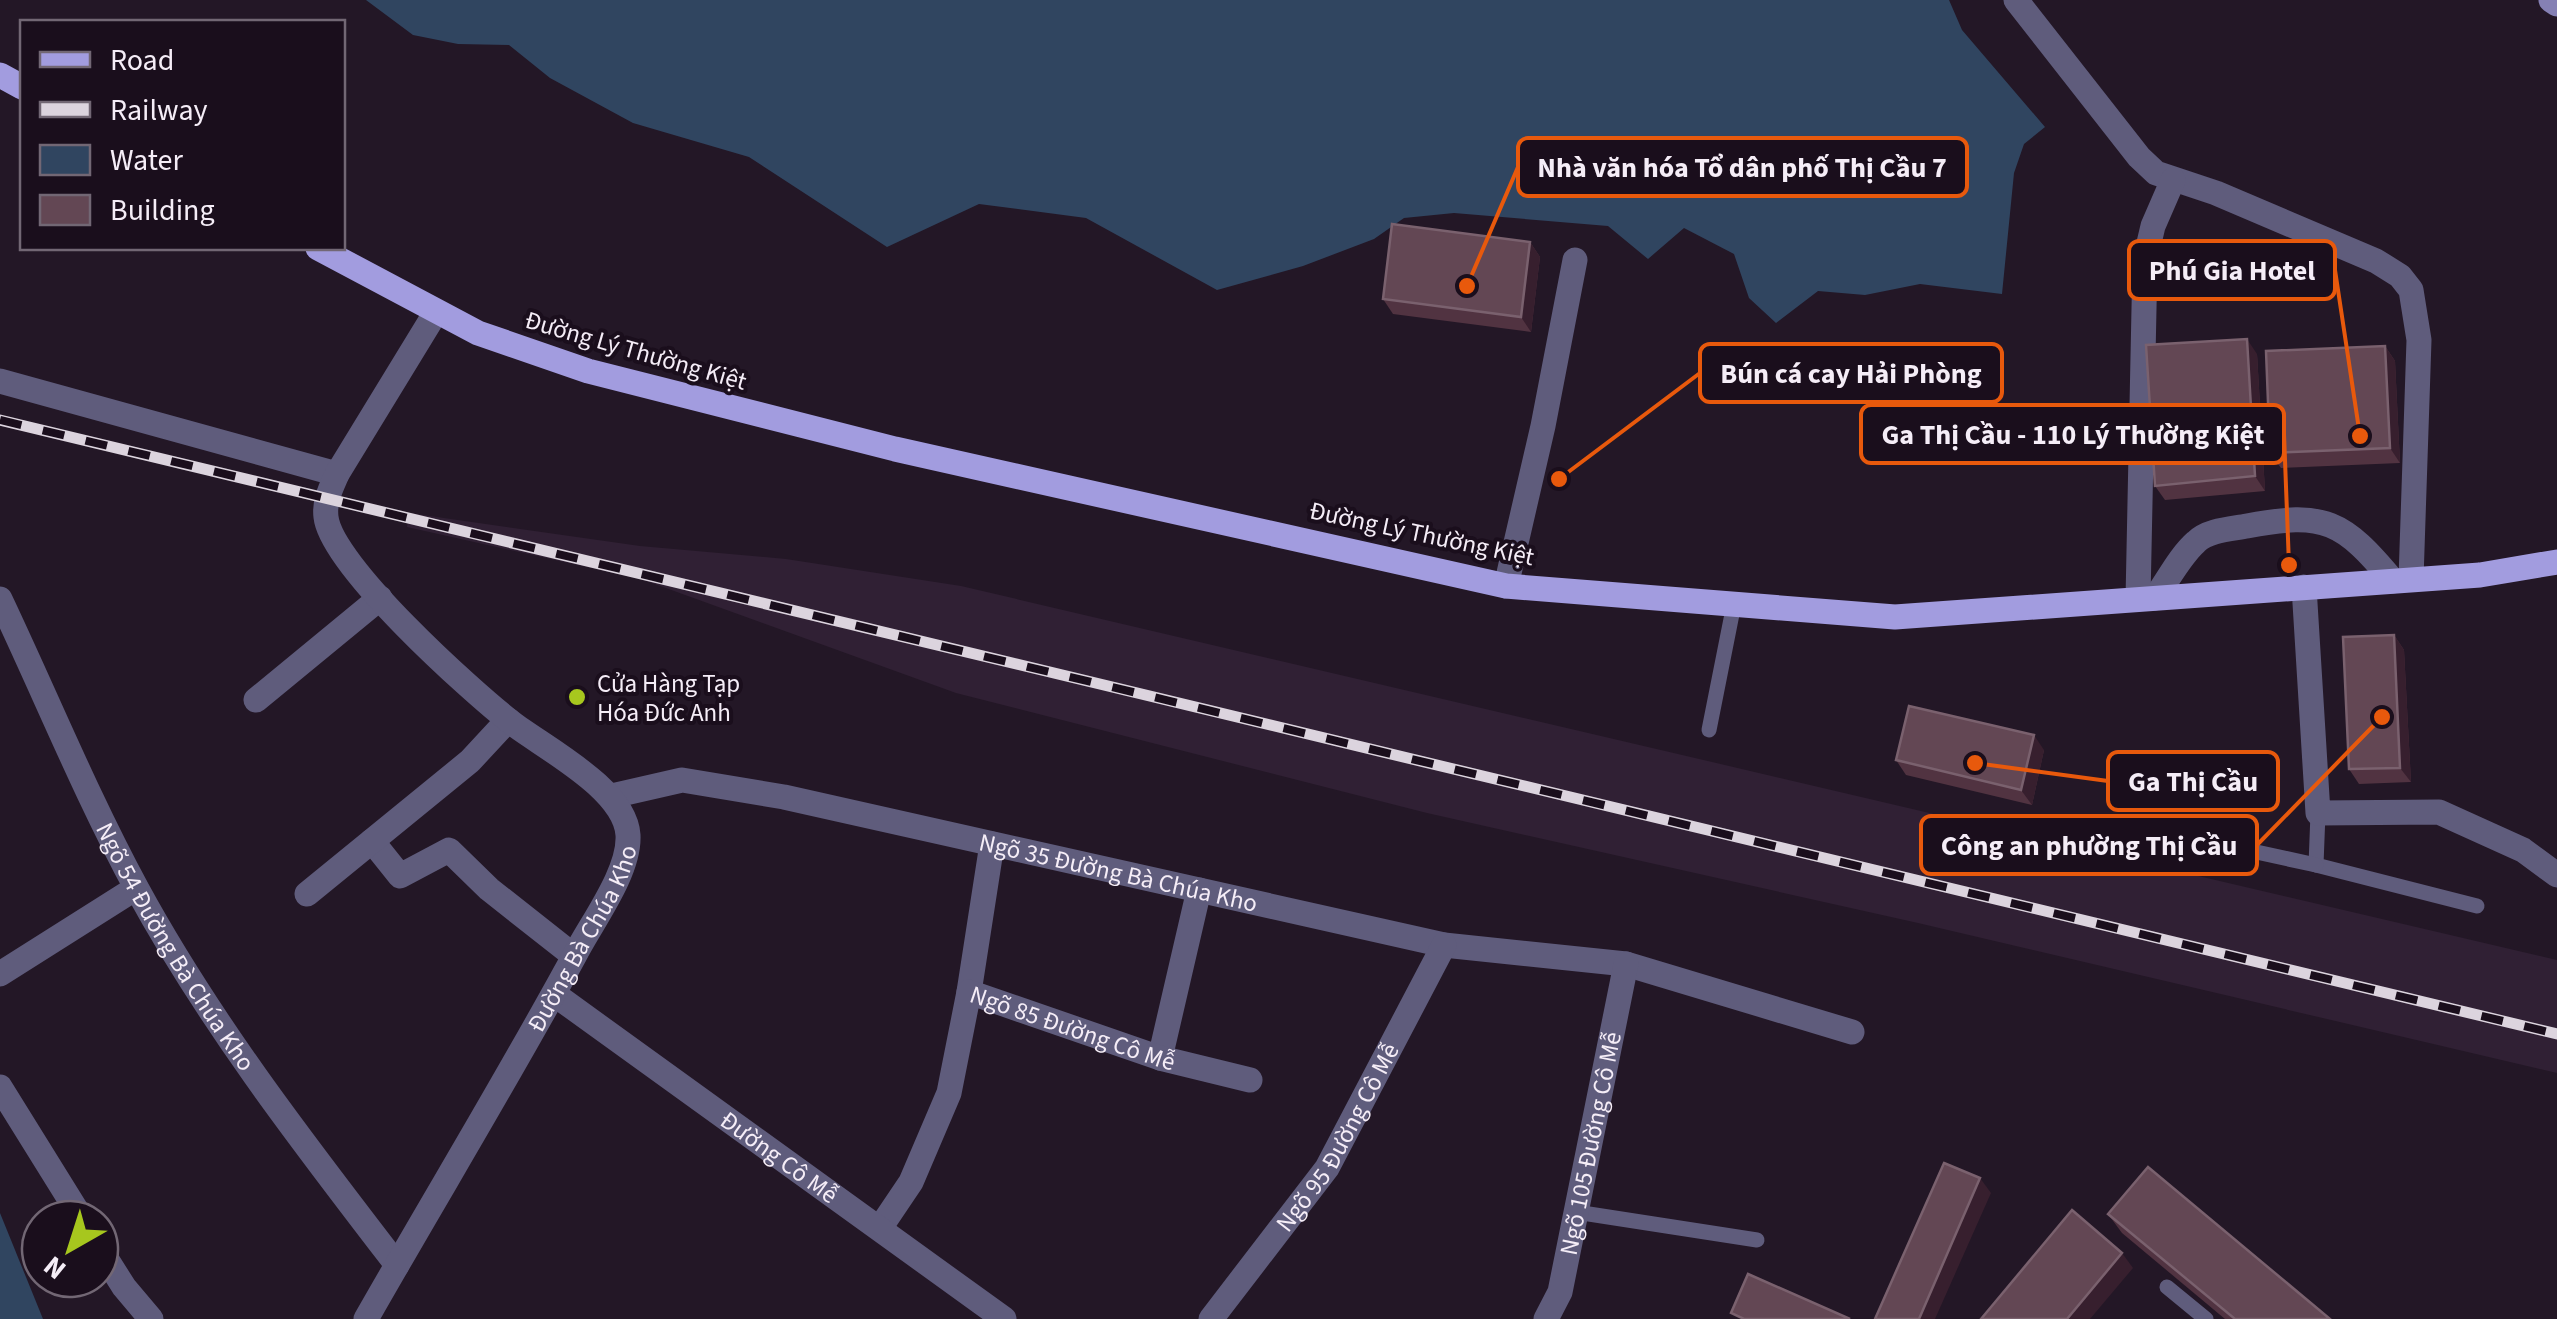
<svg xmlns="http://www.w3.org/2000/svg" width="2557" height="1319" font-family="'Source Sans 3',sans-serif">
	<style>
		.built { fill: #302034 }
		.water { fill: #304560 }
		.lines { fill: none; stroke-linecap: round; stroke-linejoin: round }
		.service { stroke: #5f5c7c; stroke-width: 15 }
		.minor { stroke: #5f5c7c; stroke-width: 25 }
		.tertiary { stroke: #5f5c7c; stroke-width: 25 }
		.secondary { stroke: #8580b4; stroke-width: 25 }
		.primary { stroke: #a29cdf; stroke-width: 25 }
		.rail-casing { stroke: #dcd4de; stroke-width: 11 }
		.rail { stroke: #1a0e1c; stroke-width: 8; stroke-dasharray: 22; stroke-linecap: butt }
		.wall { fill: #513341 }
		.shaded-wall { fill: #371f2e }
		.building { fill: #634754; stroke: #7a616e; stroke-width: 2.5 }
		.poi-dot { fill: #a7c71e; stroke: #1a0e1c; stroke-width: 4 }
		.labels { text-anchor: middle; stroke-width: 8; stroke-linejoin: round; paint-order: stroke }
		.street-label { font-size: 25px; fill: #f5edf7; stroke: #1a0e1c }
		.poi-label { font-size: 25px; fill: #f5edf7; stroke: #1a0e1c; text-anchor: start }
		.leader { fill: none; stroke: #e8590c; stroke-width: 4 }
		.callout-dot { fill: #e8590c; stroke: #1a0e1c; stroke-width: 4 }
		.callout { fill: #1a0e1c; stroke: #e8590c; stroke-width: 4 }
		.callout-label { font-size: 28px; text-anchor: middle; font-weight: bold; fill: #f5edf7 }
	</style>
	<rect width="100%" height="100%" fill="#231726"/>
	<path class="built" d="M 409,513 L 640,546 L 786,559 L 961,586 L 2557,960 L 2557,1073 L 1918,923 L 1427,813 L 956,693 L 641,579 L 407,527 Z"/>
	<g class="water">
		<path d="M 366,0 L 1949,0 L 1962,30 L 2045,127 L 2024,144 L 2014,173 L 2002,294 L 1920,284 L 1865,295 L 1818,291 L 1776,323 L 1749,298 L 1734,254 L 1684,228 L 1648,259 L 1608,226 L 1454,213 L 1404,218 L 1374,239 L 1303,266 L 1217,290 L 1086,218 L 979,204 L 887,247 L 749,157 L 633,123 L 550,78 L 509,45 L 458,44 L 413,35 Z"/>
		<path d="M 0,1213 L 43,1319 L 0,1319 Z"/>
	</g>
	<g class="lines">
		<g class="service">
			<path d="M 1709,730 L 1734,604"/>
			<path d="M 2318,813 L 2316,865 L 2477,906"/>
			<path d="M 2151,829 L 2316,865"/>
			<path d="M 1576,1212 L 1757,1240"/>
			<path d="M 2167,1287 L 2206,1319"/>
		</g>
		<g class="minor">
			<path d="M 2016,0 L 2139,157 L 2156,173 L 2216,193 L 2376,261 L 2400,276 L 2411,290 L 2419,340 L 2411,579"/>
			<path d="M 0,381 L 337,474"/>
			<path d="M 1506,586 L 1543,426 L 1575,260"/>
			<path d="M 2304,587 L 2318,813 L 2439,812 L 2523,850 L 2557,875"/>
			<path d="M 2155,598 C 2168,580 2180,556 2196,542 C 2208,530 2231,529 2247,526 C 2325,511 2343,521 2393,581"/>
			<path id="s1" d="M 0,599 C 46,696 86,795 137,889 C 210,1023 304,1144 397,1265"/>
			<path d="M 2138,599 L 2145,260 L 2153,226 L 2173,180"/>
			<path d="M 256,700 L 380,598"/>
			<path id="s2" d="M 612,796 L 682,780 L 784,797 L 1444,945 L 1626,964 L 1852,1032"/>
			<path d="M 372,841 L 400,876 L 449,850 L 489,889 L 574,956"/>
			<path d="M 307,894 L 470,761 L 508,720"/>
			<path d="M 0,974 L 136,888"/>
			<path d="M 969,992 L 992,844"/>
			<path d="M 1160,1058 L 1199,890"/>
			<path d="M 0,1087 L 82,1219"/>
			<path id="s3" d="M 880,1228 L 911,1182 L 949,1093 L 969,992 L 1160,1058 L 1250,1080"/>
			<path d="M 100,1249 L 124,1287 L 151,1319"/>
			<path id="s4" d="M 1211,1319 L 1327,1168 L 1444,945"/>
			<path id="s5" d="M 1546,1319 L 1560,1292 L 1626,964"/>
		</g>
		<g class="tertiary">
			<path id="s6" d="M 554,994 L 1004,1319"/>
			<path id="s7" d="M 366,1319 C 436,1196 510,1075 577,951 C 594,919 630,871 628,835 C 625,789 546,749 512,723 C 471,691 331,565 326,517 C 324,501 331,488 337,474 L 436,312"/>
		</g>
		<path class="secondary" d="M 2551,0 L 2557,4"/>
		<g class="primary">
			<path d="M 0,75 L 22,87"/>
			<path d="M 318,248 L 478,333 L 588,371 L 895,449 L 1506,586 L 1895,617 L 2480,575 L 2557,562"/>
		</g>
		<defs>
			<path id="rail" d="M 0,420 L 2557,1034"/>
		</defs>
		<use href="#rail" class="rail-casing"/>
		<use href="#rail" class="rail"/>
	</g>
	<g class="wall">
		<path d="M 1530,242 L 1540,257 L 1531,332 L 1393,314 L 1383,299 Z"/>
		<path d="M 2385,346 L 2395,361 L 2400,463 L 2281,468 L 2270,453 Z"/>
		<path d="M 2257,354 L 2265,491 L 2165,500 L 2155,486 Z"/>
		<path d="M 2394,635 L 2404,650 L 2411,782 L 2359,784 L 2349,769 Z"/>
		<path d="M 2044,750 L 2032,805 L 1906,775 L 1896,760 Z"/>
		<path d="M 2108,1214 L 2330,1319 L 2225,1319 L 2122,1233 Z"/>
	</g>
	<g class="shaded-wall">
		<path d="M 1530,242 L 1540,257 L 1531,332 L 1521,317 Z"/>
		<path d="M 2247,339 L 2257,354 L 2265,491 L 2255,476 Z"/>
		<path d="M 2385,346 L 2395,361 L 2400,463 L 2390,448 Z"/>
		<path d="M 2394,635 L 2404,650 L 2411,782 L 2400,768 Z"/>
		<path d="M 2034,735 L 2044,750 L 2032,805 L 2021,790 Z"/>
		<path d="M 1980,1178 L 1991,1193 L 1935,1319 L 1919,1319 Z"/>
		<path d="M 2122,1253 L 2133,1268 L 2090,1319 L 2067,1319 Z"/>
	</g>
	<g class="building">
		<path d="M 1392,224 L 1530,242 L 1521,317 L 1383,299 Z"/>
		<path d="M 2247,339 L 2255,476 L 2155,486 L 2146,345 Z"/>
		<path d="M 2385,346 L 2390,448 L 2270,453 L 2266,351 Z"/>
		<path d="M 2394,635 L 2400,768 L 2349,769 L 2343,637 Z"/>
		<path d="M 1909,706 L 2034,735 L 2021,790 L 1896,760 Z"/>
		<path d="M 1944,1163 L 1980,1178 L 1919,1319 L 1875,1319 Z"/>
		<path d="M 2148,1167 L 2330,1319 L 2235,1319 L 2108,1214 Z"/>
		<path d="M 2072,1210 L 2122,1253 L 2067,1319 L 1981,1319 Z"/>
		<path d="M 1748,1274 L 1850,1319 L 1744,1319 L 1731,1313 Z"/>
	</g>
	<circle class="poi-dot" cx="577" cy="697" r="10"/>
	<g class="labels">
		<g class="street-label">
			<text transform="translate(636 350) rotate(16)" y="9">Đường Lý Thường Kiệt</text>
			<text transform="translate(1422 533) rotate(12)" y="9">Đường Lý Thường Kiệt</text>
			<text dy="9" stroke="none"><textPath href="#s2" startOffset="518">Ngõ 35 Đường Bà Chúa Kho</textPath></text>
			<text dy="9" stroke="none"><textPath href="#s7" startOffset="438">Đường Bà Chúa Kho</textPath></text>
			<text dy="9" stroke="none"><textPath href="#s1" startOffset="390">Ngõ 54 Đường Bà Chúa Kho</textPath></text>
			<text dy="9" stroke="none"><textPath href="#s3" startOffset="365">Ngõ 85 Đường Cô Mễ</textPath></text>
			<text dy="9" stroke="none"><textPath href="#s4" startOffset="222">Ngõ 95 Đường Cô Mễ</textPath></text>
			<text dy="9" stroke="none"><textPath href="#s5" startOffset="182">Ngõ 105 Đường Cô Mễ</textPath></text>
			<text dy="9" stroke="none"><textPath href="#s6" startOffset="278">Đường Cô Mễ</textPath></text>
		</g>
		<g class="poi-label">
			<text x="597" y="692">Cửa Hàng Tạp<tspan x="597" dy="29">Hóa Đức Anh</tspan></text>
		</g>
	</g>
	<path class="leader" d="M1467 286L1518 167M2360 436L2335 270M1559 479L1700 373M2289 565L2284 434M1975 763L2108 781M2382 717L2257 845"/>
	<g class="callout-dot">
		<circle cx="1467" cy="286" r="10"/>
		<circle cx="2360" cy="436" r="10"/>
		<circle cx="1559" cy="479" r="10"/>
		<circle cx="2289" cy="565" r="10"/>
		<circle cx="1975" cy="763" r="10"/>
		<circle cx="2382" cy="717" r="10"/>
	</g>
	<g class="callout">
		<rect x="1518" y="138" width="449" height="58" rx="10"/>
		<rect x="2129" y="241" width="206" height="58" rx="10"/>
		<rect x="1700" y="344" width="302" height="58" rx="10"/>
		<rect x="1861" y="405" width="423" height="58" rx="10"/>
		<rect x="2108" y="752" width="170" height="58" rx="10"/>
		<rect x="1921" y="816" width="336" height="58" rx="10"/>
	</g>
	<g class="callout-label">
		<text x="1742" y="177">Nhà văn hóa Tổ dân phố Thị Cầu 7</text>
		<text x="2232" y="280">Phú Gia Hotel</text>
		<text x="1851" y="383">Bún cá cay Hải Phòng</text>
		<text x="2073" y="444">Ga Thị Cầu - 110 Lý Thường Kiệt</text>
		<text x="2193" y="791">Ga Thị Cầu</text>
		<text x="2089" y="855">Công an phường Thị Cầu</text>
	</g>
	<rect x="20" y="20" width="325" height="230" fill="#1a0e1c" stroke="#726774" stroke-width="2.5"/>
	<rect x="40" y="52" width="50" height="15" fill="#a29cdf" stroke="#726774" stroke-width="2.5"/>
	<text x="110" y="70" font-size="30" fill="#f5edf7">Road</text>
	<rect x="40" y="102" width="50" height="15" fill="#dcd4de" stroke="#726774" stroke-width="2.5"/>
	<text x="110" y="120" font-size="30" fill="#f5edf7">Railway</text>
	<rect x="40" y="145" width="50" height="30" fill="#304560" stroke="#726774" stroke-width="2.5"/>
	<text x="110" y="170" font-size="30" fill="#f5edf7">Water</text>
	<rect x="40" y="195" width="50" height="30" fill="#634754" stroke="#726774" stroke-width="2.5"/>
	<text x="110" y="220" font-size="30" fill="#f5edf7">Building</text>
	<g transform="translate(70 1249) rotate(219)"><circle r="48" fill="#1a0e1c" stroke="#726774" stroke-width="2.5"/>
	<path d="M0-8L18 38L0 25L-18 38Z" fill="#a7c71e"/>
	<text y="-15" font-size="28" font-weight="bold" text-anchor="middle" fill="#f5edf7">N</text>
	</g>
</svg>
